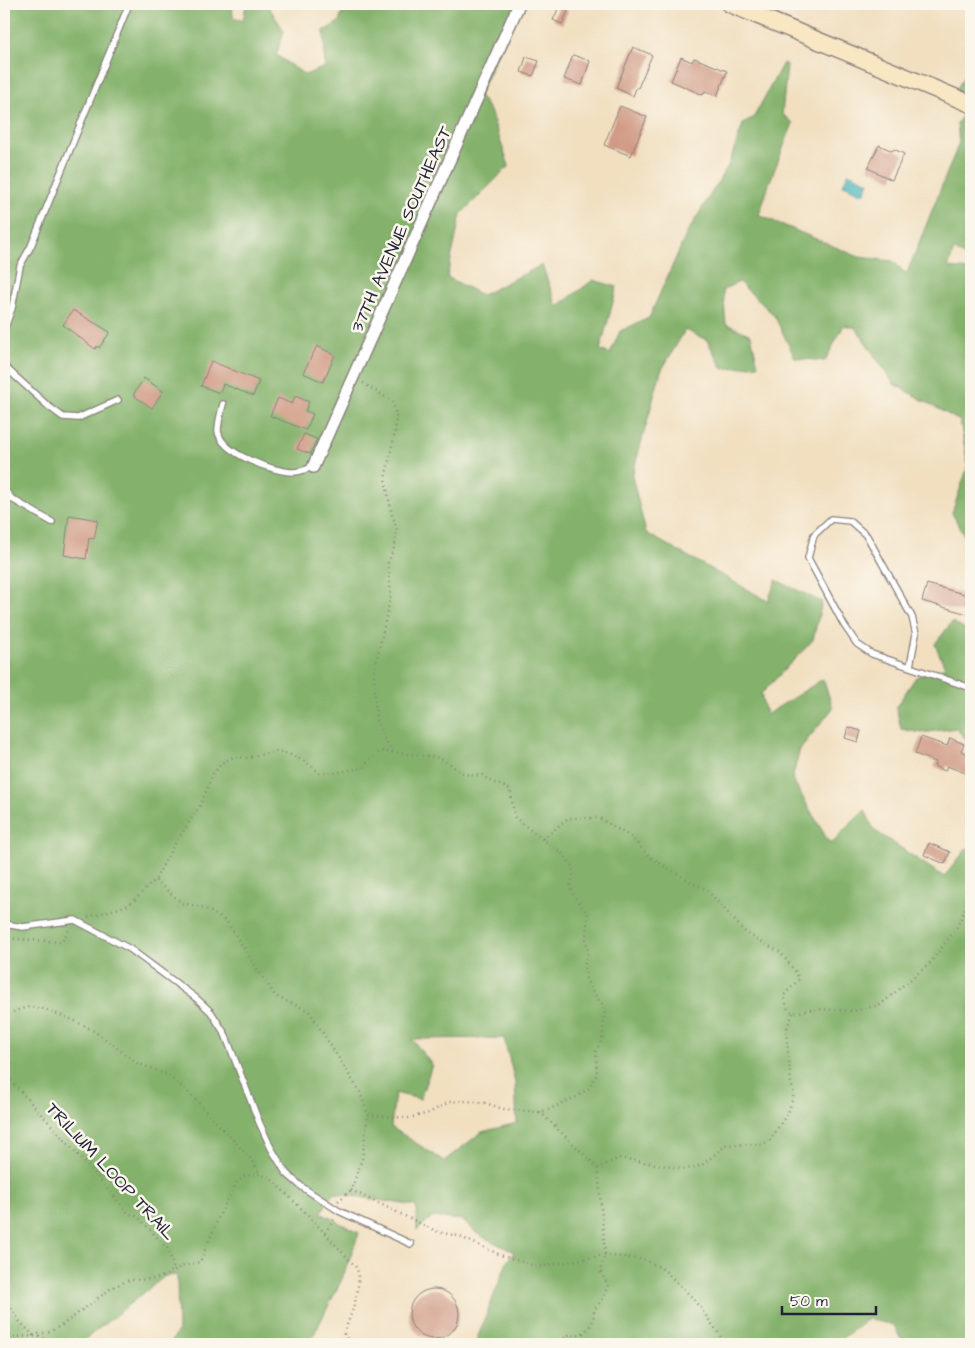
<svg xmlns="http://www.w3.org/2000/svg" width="975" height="1348" font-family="'Architects Daughter',sans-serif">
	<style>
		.forest { fill: #84b26c; stroke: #536a54; fill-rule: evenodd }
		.water { fill: #44b4bb; stroke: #336b7b }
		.building { fill: #d09a85 }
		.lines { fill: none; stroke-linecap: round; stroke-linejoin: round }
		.lane-casing { stroke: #8a807e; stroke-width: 8 }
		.street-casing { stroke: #8a807e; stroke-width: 14 }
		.secondary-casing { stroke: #8a807e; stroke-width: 19 }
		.path { stroke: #8a807e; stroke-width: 2.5; stroke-dasharray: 1 4; stroke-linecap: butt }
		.lane { stroke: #fff; stroke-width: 5.5 }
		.street { stroke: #fff; stroke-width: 11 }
		.secondary { stroke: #f9e7c3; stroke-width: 16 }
		.labels { text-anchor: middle; stroke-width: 5; stroke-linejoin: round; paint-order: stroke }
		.street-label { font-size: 18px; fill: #22223b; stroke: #fbf7ec }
	</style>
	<rect width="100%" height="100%" fill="#fbf7ec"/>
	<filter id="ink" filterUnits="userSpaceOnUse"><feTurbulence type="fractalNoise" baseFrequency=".02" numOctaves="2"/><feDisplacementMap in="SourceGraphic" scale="10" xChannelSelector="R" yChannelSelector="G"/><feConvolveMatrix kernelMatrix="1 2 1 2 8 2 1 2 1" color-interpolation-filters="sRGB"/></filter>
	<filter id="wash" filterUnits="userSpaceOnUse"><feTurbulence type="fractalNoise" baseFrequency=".0096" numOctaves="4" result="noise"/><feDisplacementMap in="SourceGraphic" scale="20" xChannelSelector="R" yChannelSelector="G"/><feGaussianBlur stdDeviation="1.12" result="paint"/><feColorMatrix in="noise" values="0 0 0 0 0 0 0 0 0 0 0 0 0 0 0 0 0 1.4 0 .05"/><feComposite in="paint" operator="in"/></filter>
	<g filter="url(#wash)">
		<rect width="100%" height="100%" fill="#f1dfc0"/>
		<g class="forest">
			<path d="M 4,4 L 232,4 L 233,17 L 243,21 L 246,5 L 267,4 L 284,31 L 276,55 L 305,75 L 325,67 L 324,31 L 339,22 L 345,4 L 519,4 L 479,95 L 490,111 L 509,166 L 461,214 L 447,277 L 482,295 L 542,265 L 557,307 L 593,280 L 617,287 L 600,350 L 610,354 L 620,331 L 649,318 L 687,233 L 729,164 L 743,124 L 754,117 L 783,63 L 787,65 L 782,114 L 793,123 L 770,181 L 759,215 L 859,257 L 893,261 L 904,272 L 907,273 L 959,143 L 957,123 L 971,104 L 971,187 L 965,213 L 971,213 L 971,262 L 954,249 L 948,268 L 971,270 L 971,539 L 966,539 L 952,513 L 968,466 L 960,421 L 894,384 L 856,328 L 844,325 L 825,361 L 795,358 L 774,315 L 739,282 L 723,290 L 726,324 L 751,335 L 758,365 L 723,369 L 707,340 L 685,330 L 661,371 L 632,476 L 646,533 L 768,601 L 776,580 L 822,602 L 813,640 L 761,694 L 766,715 L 823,679 L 833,708 L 800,749 L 792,779 L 830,844 L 865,810 L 874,830 L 944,877 L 967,848 L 971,850 L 971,1344 L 904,1344 L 894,1325 L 867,1319 L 835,1344 L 475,1344 L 507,1262 L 514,1252 L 479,1235 L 462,1220 L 432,1217 L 417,1230 L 416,1206 L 333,1193 L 321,1213 L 359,1233 L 342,1279 L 309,1344 L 170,1344 L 178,1331 L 177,1275 L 165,1276 L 79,1344 L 4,1344 ZM 504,1038 L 515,1082 L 517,1123 L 482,1132 L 444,1161 L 391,1127 L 395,1093 L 420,1099 L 432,1065 L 412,1039 Z"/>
			<path d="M 971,62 L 971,97 L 956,91 Z"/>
			<path d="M 952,622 L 971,632 L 971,745 L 956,728 L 922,733 L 901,729 L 896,707 L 916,677 L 945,667 L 935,644 Z"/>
		</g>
		<path class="water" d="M 848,173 L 869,182 L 864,194 L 843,185 Z"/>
		<g id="blocks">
			<g class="building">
				<path d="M 559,7 L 568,11 L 562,24 L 553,20 Z"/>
				<path d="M 633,47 L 652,55 L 638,88 L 636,88 L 633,96 L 616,88 Z"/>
				<path d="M 573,55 L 590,61 L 582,85 L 564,79 Z"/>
				<path d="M 526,57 L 539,61 L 533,76 L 521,72 Z"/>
				<path d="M 681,57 L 692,62 L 694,58 L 727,71 L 717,96 L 705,91 L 703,95 L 671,81 Z"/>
				<path d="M 620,106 L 647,117 L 631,156 L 604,145 Z"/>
				<path d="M 879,145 L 892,151 L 894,149 L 904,154 L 892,180 L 868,168 Z"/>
				<path d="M 73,310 L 110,332 L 99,348 L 97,346 L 95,349 L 63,325 Z"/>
				<path d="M 317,346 L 335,355 L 323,382 L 303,373 Z"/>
				<path d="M 211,361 L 259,381 L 253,396 L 223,384 L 220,393 L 201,386 Z"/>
				<path d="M 144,378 L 163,391 L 152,408 L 133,395 Z"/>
				<path d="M 295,396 L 309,402 L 305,411 L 313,414 L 306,430 L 270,416 L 278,398 L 292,404 Z"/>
				<path d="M 304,434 L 317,439 L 310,454 L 297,449 Z"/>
				<path d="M 69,515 L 98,520 L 94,539 L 89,538 L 86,559 L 64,555 Z"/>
				<path d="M 927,584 L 971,596 L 971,615 L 922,601 Z"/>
				<path d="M 848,727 L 861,731 L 858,742 L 845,738 Z"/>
				<path d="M 921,737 L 947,746 L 950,738 L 964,744 L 961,751 L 971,756 L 971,775 L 947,766 L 945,771 L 934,766 L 936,762 L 915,754 Z"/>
				<path d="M 929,843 L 950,852 L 945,864 L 924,855 Z"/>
				<circle cx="434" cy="1314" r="25"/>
			</g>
		</g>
	</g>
	<g filter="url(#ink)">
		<use href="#blocks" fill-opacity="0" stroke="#8a807e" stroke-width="1"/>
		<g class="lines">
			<defs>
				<g id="lane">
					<path d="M 4,330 L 12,308 L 20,266 L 31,246 L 129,4"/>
					<path d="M 4,366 L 48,406 L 63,417 L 78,418 L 118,400"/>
					<path d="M 223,404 C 221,412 218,422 218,431 C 221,454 274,472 294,472 C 300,472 307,469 313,467"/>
					<path d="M 4,489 L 12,499 L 52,522"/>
					<path d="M 910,666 L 916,634 L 912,617 L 867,536 L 850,521 L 831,519 L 814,535 L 808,558 L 844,625 L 857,644 L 872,654 L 971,688"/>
					<path d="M 4,924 L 23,927 L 75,920 L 130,949 L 196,998 L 211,1012 L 225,1034 L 259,1122 L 271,1148 L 286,1173 L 302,1187 L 339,1211 L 411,1244"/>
				</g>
				<path id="street" d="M 313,467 L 519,4"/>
				<path id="secondary" d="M 730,4 L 971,104"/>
			</defs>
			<use href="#lane" class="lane-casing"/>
			<use href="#street" class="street-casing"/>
			<use href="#secondary" class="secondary-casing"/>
			<g class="path">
				<path d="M 363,383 L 393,402 L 396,416 L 395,432 L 385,479 L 392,515 L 397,528 L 395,545 L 388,563 L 391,595 L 374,671 L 376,720 L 384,738 L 393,751"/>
				<path d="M 543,839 L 568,818 L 599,818 L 631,837 L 650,857 L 691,882 L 707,890 L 746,933 L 780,952 L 795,971 L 799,979 L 784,995 L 787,1008 L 793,1013 L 815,1009 L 853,1011 L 880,1005 L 930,963 L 957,927 L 971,896"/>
				<path d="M 88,917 L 129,905 L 155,880 L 174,845 L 201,804 L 213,774 L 222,763 L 233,757 L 248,758 L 275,751 L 289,754 L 306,762 L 320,773 L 334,773 L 363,768 L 372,757 L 381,751 L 436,757 L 450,764 L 460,772 L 469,775 L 482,775 L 492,782 L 510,789 L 515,818 L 564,855 L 572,866 L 573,876 L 570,886 L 574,896 L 588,914 L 586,939 L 588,951 L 585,964 L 585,977 L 592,991 L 602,1004 L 605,1011 L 602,1040 L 596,1051 L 597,1074 L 589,1088 L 576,1097 L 548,1110 L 540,1112 L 503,1109 L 486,1103 L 464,1101 L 449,1102 L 429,1113 L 409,1118 L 368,1115 L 360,1092 L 309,1011 L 275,996 L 227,922 L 203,907 L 182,903 L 155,880"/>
				<path d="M 4,938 L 61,942 L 69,930"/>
				<path d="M 4,1016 L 20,1009 L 29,1007 L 45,1009 L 73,1020 L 94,1031 L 137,1063 L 168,1075 L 190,1094 L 251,1159 L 260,1174"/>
				<path d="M 4,1073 L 91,1169 L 128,1213 L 138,1217 L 167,1248 L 171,1258 L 173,1267 L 169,1274 L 155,1279 L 129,1280 L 113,1287 L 61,1326 L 49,1332 L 33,1335 L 20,1322 L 4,1297"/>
				<path d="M 540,1112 L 598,1168"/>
				<path d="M 351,1190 L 438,1232 L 458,1236 L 503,1256 L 538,1267 L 605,1255 L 645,1260 L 663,1269 L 692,1297 L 718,1332 L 725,1344"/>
				<path d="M 338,1201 L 351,1190 L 362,1159 L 368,1115"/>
				<path d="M 325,1233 L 335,1218"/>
				<path d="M 170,1274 L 180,1267 L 200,1262 L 219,1216 L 237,1182 L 244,1176 L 260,1174 L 270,1178 L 305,1212 L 357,1268 C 362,1292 351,1312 344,1334 L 351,1344"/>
				<path d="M 33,1335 L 34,1344"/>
				<path d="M 4,1338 C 21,1337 39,1332 54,1344"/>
				<path d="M 341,1344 L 344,1334"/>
				<path d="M 556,1344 L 569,1335 L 581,1335 C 590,1327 594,1323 594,1310 L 604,1297 L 608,1285 L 600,1271 L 605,1255 L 598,1168 L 619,1158 L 685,1169 L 701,1166 L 726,1145 L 764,1144 L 770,1140 L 788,1113 L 794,1094 L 791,1083 L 786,1030 L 793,1013"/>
			</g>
			<use href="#lane" class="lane"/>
			<use href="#street" class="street"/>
			<use href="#secondary" class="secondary"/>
		</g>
	</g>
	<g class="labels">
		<g class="street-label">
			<text transform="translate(401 229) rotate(-66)" y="6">37TH AVENUE SOUTHEAST</text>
			<text transform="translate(111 1171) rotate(47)" y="6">TRILIUM LOOP TRAIL</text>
		</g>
	</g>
	<rect width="975" height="1348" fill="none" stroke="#fbf7ec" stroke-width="20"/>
	<path d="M782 1306v8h94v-8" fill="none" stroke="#22223b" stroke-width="2.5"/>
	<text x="790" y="1306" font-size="15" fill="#22223b" stroke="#fbf7ec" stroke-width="4" paint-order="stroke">50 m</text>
</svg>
